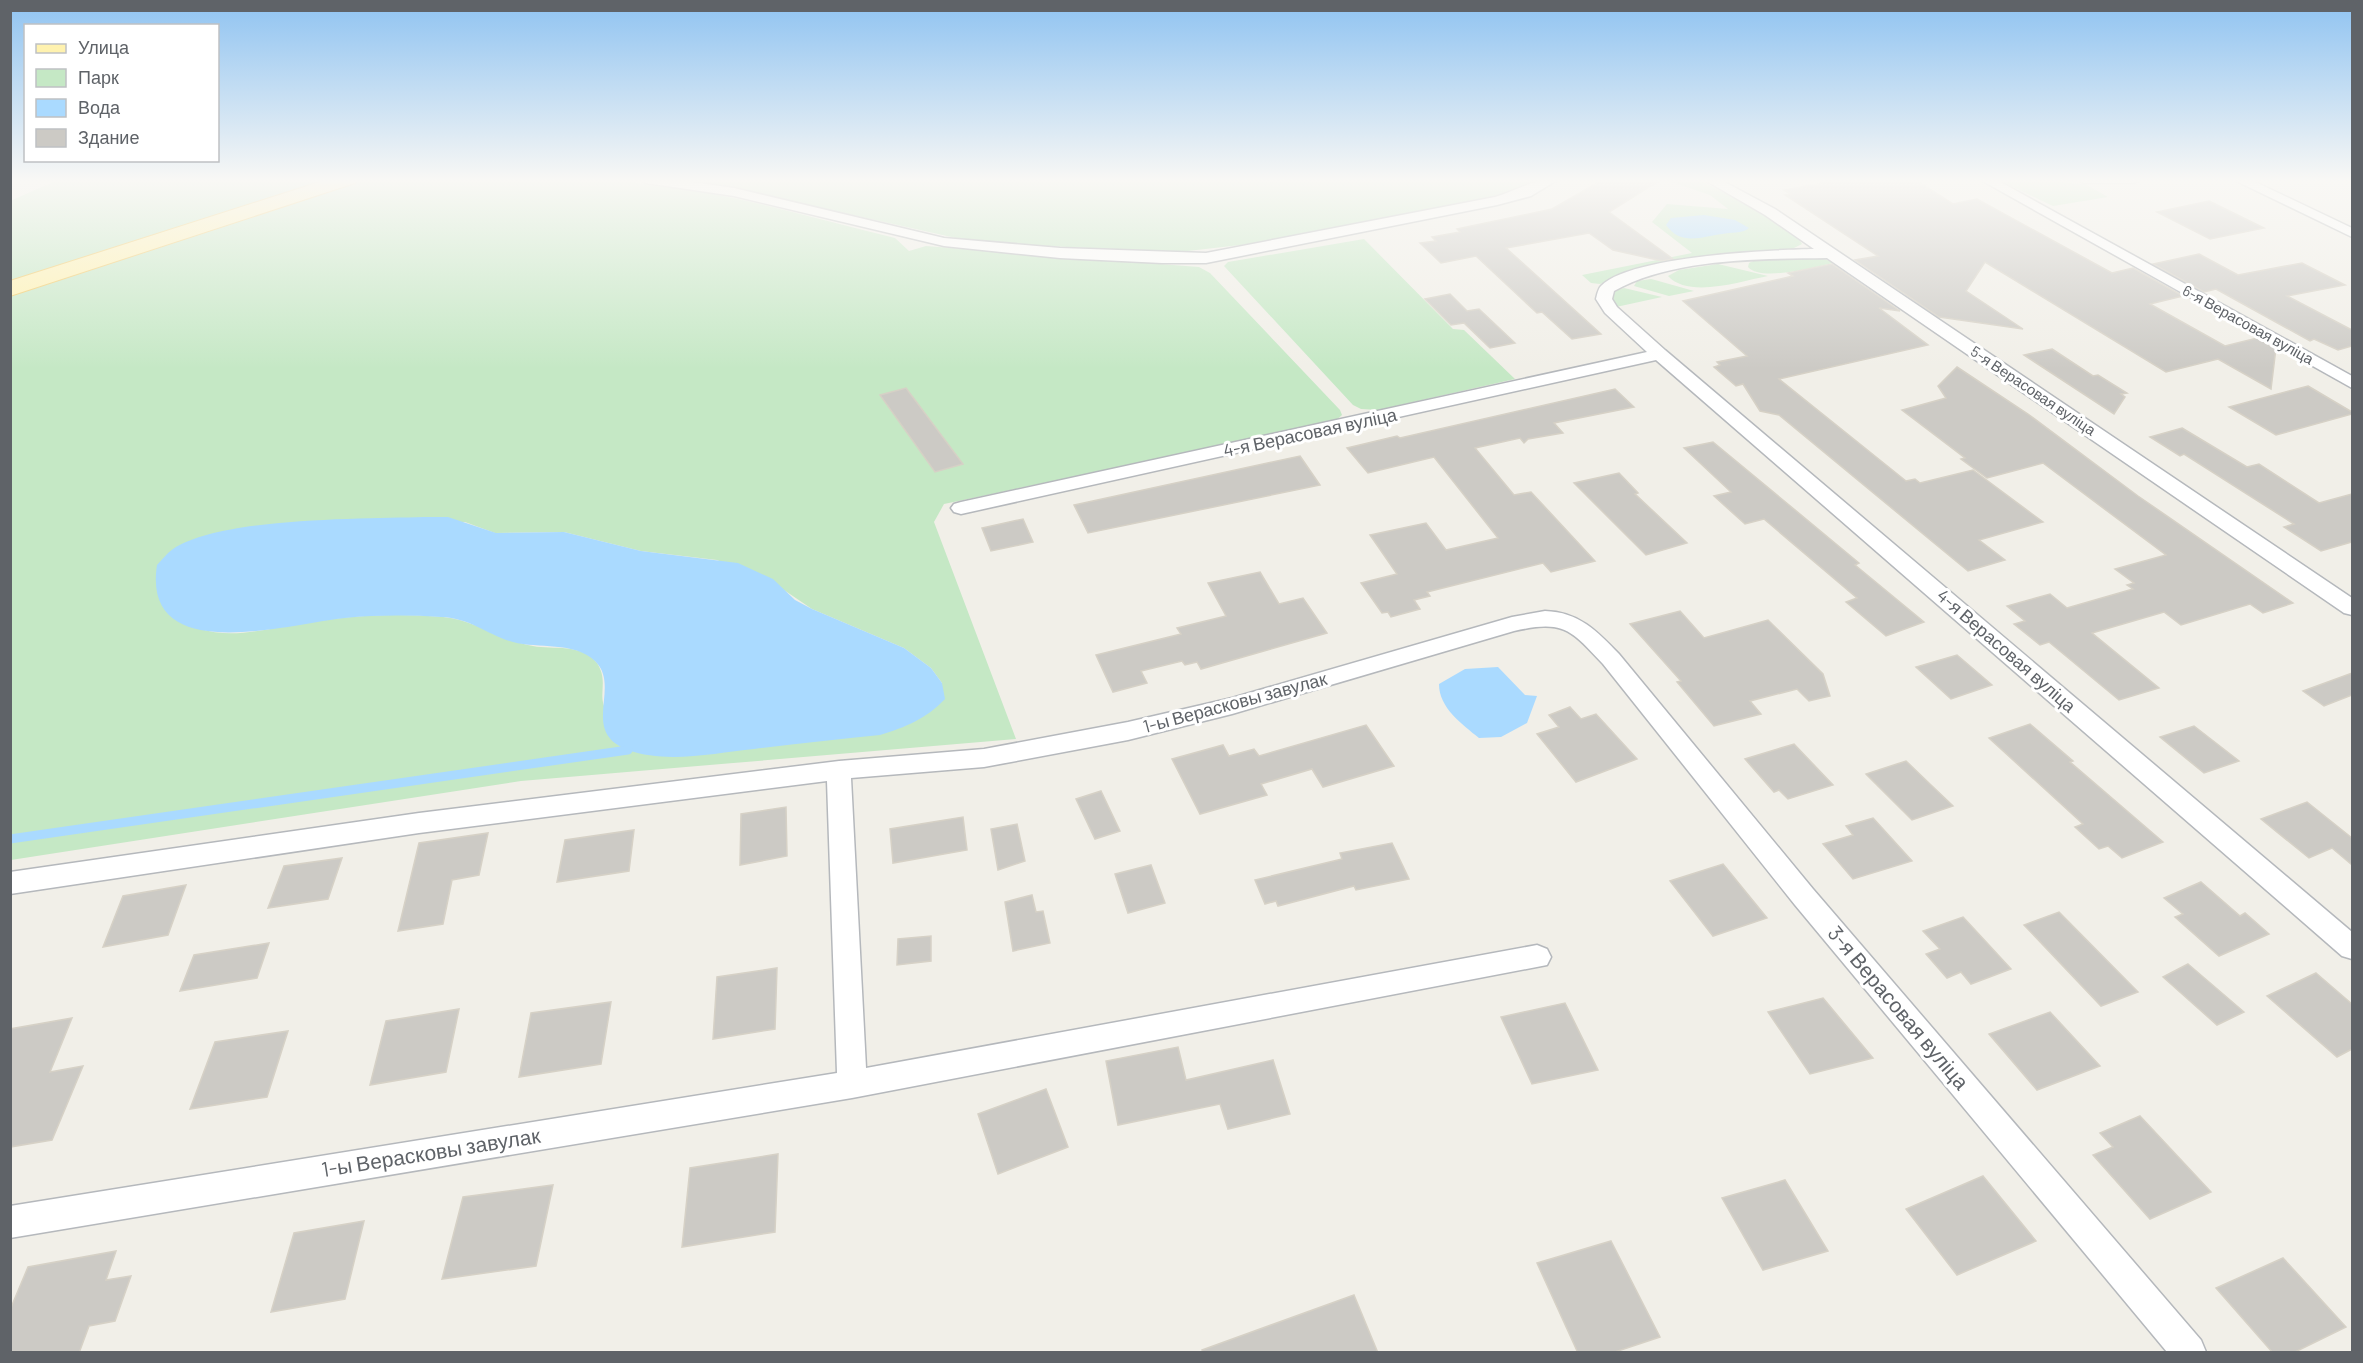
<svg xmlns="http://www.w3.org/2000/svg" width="2363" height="1363" font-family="Barlow,sans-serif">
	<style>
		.green { fill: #c5e8c5; fill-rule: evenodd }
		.water { fill: #aadaff }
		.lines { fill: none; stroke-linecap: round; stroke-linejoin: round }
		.stream { stroke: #aadaff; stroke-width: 9 }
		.building { fill: #cccac5; stroke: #d6d1c6; stroke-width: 1.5 }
		.street-casing { stroke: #b5b8bc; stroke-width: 3 }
		.primary-casing { stroke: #f2c960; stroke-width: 2 }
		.street { fill: #fff; fill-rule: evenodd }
		.primary { fill: #fff2af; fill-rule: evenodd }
		.labels { text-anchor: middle; stroke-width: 6; stroke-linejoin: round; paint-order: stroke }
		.far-street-label { font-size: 15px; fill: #5f6368; stroke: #fff }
		.street-label { font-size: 18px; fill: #5f6368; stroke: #fff }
		.near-street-label { font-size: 21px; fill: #5f6368; stroke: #fff }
	</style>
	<rect width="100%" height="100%" fill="#f1efe8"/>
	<g class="green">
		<path d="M 60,179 L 328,179 L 11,282 L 10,201 Z"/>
		<path d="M 367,179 C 462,179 560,174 655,185 C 736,194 816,219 895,238 L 909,251 L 926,246 L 1199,267 L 1210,273 L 1340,410 L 1342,415 L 1334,422 L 944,504 L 934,522 L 1016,739 L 521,781 L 11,860 L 10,296 ZM 320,521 L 465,522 L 495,533 L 564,532 L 641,551 L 717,560 L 784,590 L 812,609 L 904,648 L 931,668 L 942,683 L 704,754 L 661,756 L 628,750 C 620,736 609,721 604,706 C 599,692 608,680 597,663 C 582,643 553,650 533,646 C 501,640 475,620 443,617 C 400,613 354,615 311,622 C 258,629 216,648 167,612 L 212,534 Z"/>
		<path d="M 691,179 L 1543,179 L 1528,187 L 1495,197 L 1258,243 L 1179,252 L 1023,245 L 956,238 Z"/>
		<path d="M 1663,179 L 1697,179 L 1750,206 L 1754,205 L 1798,237 L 1802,244 L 1792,249 L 1726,254 L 1617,277 L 1600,284 L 1591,283 L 1582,275 L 1692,253 L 1652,222 L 1667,204 L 1728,209 L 1710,195 Z"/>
		<path d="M 2005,179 L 2085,184 L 2108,197 L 2053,206 L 2005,183 Z"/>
		<path d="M 1364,239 L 1453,329 L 1464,330 L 1515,379 L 1378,410 L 1361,409 L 1353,405 L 1224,266 L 1228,262 Z"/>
		<path d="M 1813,257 L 1831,261 L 1850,259 C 1829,263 1763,284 1748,267 L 1749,263 L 1755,260 Z"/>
		<path d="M 1718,264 L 1768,276 C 1741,281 1689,299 1668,276 L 1679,270 Z"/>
		<path d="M 1651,279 L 1655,280 L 1694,291 L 1669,296 L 1634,286 L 1637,281 Z"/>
		<path d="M 1624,288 L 1662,297 L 1616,307 L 1612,301 L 1612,292 Z"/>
	</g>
	<g class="water">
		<path d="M 1704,215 L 1735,220 L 1749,228 C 1742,234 1731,232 1722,234 C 1701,237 1681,246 1666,225 L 1671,218 Z"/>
		<path d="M 424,517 L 448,517 L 496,533 L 564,532 L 641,551 L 738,563 L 773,579 L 795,600 L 812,609 L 904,648 L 931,668 L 942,683 L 945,699 C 926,719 906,727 880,735 C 838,739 796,744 754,749 C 715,753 666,764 628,750 C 579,732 622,687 595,661 C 574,641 538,649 513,642 C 487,635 471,618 441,617 C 409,615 377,615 345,618 C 291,623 141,669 157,565 C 162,560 167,553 173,549 C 221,517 364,519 424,517 Z"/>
		<path d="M 1498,667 L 1525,695 L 1537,696 L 1527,723 L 1501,737 L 1479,738 C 1462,724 1439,708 1439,684 L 1465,669 Z"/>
	</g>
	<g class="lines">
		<path class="stream" d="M 10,839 L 628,750"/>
	</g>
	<g class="building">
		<path d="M 1604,179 L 1662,179 L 1609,212 L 1673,259 L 1662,261 L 1613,250 L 1589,233 L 1506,248 L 1601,334 L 1572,339 L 1542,312 L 1537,313 L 1476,256 L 1441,263 L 1420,243 L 1436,241 L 1432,237 L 1460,232 L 1457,229 L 1552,209 Z"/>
		<path d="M 1844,179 L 1914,179 L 1953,204 L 1977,199 L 2112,273 L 2133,268 L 2183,296 L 2150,304 L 2225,346 L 2257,338 L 2276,348 L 2271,389 L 2218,359 L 2166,372 L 1985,262 L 1966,291 L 2023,329 L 1939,317 L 1855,260 L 1878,256 L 1785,195 L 1791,194 L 1784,190 Z"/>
		<path d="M 2209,201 L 2264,228 L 2210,239 L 2157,212 Z"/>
		<path d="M 2199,254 L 2238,275 L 2302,263 L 2345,285 L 2287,296 L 2352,330 L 2352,346 L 2338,350 L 2314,339 L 2310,341 L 2216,289 L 2204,292 L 2153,264 Z"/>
		<path d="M 1832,264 L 1900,311 L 1879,308 L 1928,345 L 1779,379 L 1906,481 L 1915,479 L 1920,483 L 1973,470 L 2043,522 L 1979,540 L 2005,560 L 1968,571 L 1779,415 L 1760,411 L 1743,384 L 1736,386 L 1714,367 L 1720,365 L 1717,362 L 1747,356 L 1683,301 L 1793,276 L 1788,273 Z"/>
		<path d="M 1450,294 L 1467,311 L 1479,309 L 1515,343 L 1490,348 L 1464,323 L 1451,325 L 1425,299 Z"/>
		<path d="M 2052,349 L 2093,376 L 2098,375 L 2127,393 L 2121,394 L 2125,397 L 2114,414 L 2024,355 Z"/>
		<path d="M 1957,367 L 2028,414 L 2138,496 L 2293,603 L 2263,613 L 2250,604 L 2181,625 L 2164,612 L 2092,633 L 2159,688 L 2119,700 L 2049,642 L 2040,645 L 2014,624 L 2025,621 L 2007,606 L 2050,594 L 2067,608 L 2133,589 L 2127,585 L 2134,583 L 2115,569 L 2166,555 L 2043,463 L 1987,478 L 1961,459 L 1965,458 L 1902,410 L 1946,398 L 1938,386 Z"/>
		<path d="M 2308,386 L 2352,412 L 2352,414 L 2276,435 L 2229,407 Z"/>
		<path d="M 906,388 L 963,464 L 935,472 L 880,395 Z"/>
		<path d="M 1615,389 L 1634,407 L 1554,423 L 1563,433 L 1528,439 L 1524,443 L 1520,438 L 1475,448 L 1514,495 L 1531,492 L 1595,561 L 1551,572 L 1543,563 L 1427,592 L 1430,596 L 1414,600 L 1420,609 L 1391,617 L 1388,612 L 1382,613 L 1361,583 L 1397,574 L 1370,535 L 1426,523 L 1446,550 L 1498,538 L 1434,457 L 1368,473 L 1347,448 L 1397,436 L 1400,438 Z"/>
		<path d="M 2182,428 L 2247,467 L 2259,464 L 2319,503 L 2352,494 L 2352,542 L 2321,551 L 2284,527 L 2294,524 L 2184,454 L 2180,456 L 2150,437 Z"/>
		<path d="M 1713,442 L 1859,563 L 1855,565 L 1924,622 L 1886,636 L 1846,602 L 1857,598 L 1764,519 L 1745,524 L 1714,496 L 1731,492 L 1684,448 Z"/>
		<path d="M 1300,456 L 1320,485 L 1088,533 L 1074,505 Z"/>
		<path d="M 1619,473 L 1638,493 L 1635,494 L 1687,543 L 1646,555 L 1574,483 Z"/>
		<path d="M 1023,519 L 1033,542 L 991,551 L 982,528 Z"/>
		<path d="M 1260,572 L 1279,604 L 1303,598 L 1327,633 L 1201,669 L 1197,662 L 1185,665 L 1182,661 L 1141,671 L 1147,683 L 1113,692 L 1096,655 L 1181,634 L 1177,628 L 1226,616 L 1208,583 Z"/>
		<path d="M 1680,611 L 1704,638 L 1768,620 L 1823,674 L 1830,696 L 1809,701 L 1797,689 L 1750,701 L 1761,714 L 1714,726 L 1677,682 L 1681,681 L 1630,624 Z"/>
		<path d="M 1957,655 L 1992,685 L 1951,699 L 1916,667 Z"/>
		<path d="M 2352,673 L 2352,695 L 2324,706 L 2303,691 Z"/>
		<path d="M 1570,707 L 1581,719 L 1596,714 L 1637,759 L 1576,782 L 1537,734 L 1559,727 L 1549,715 Z"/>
		<path d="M 2030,724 L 2073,761 L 2070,762 L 2163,842 L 2122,858 L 2108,846 L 2099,849 L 2075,827 L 2083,824 L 1989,738 Z"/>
		<path d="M 1366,725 L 1394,766 L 1323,787 L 1312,769 L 1261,784 L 1267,795 L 1200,814 L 1172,759 L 1223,745 L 1229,756 L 1254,749 L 1259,756 Z"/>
		<path d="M 2194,726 L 2239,761 L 2204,773 L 2160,737 Z"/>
		<path d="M 1794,744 L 1833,785 L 1788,799 L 1779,790 L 1774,792 L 1745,759 Z"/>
		<path d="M 1906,761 L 1931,785 L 1953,806 L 1912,820 L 1866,774 Z"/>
		<path d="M 1101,791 L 1120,831 L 1095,839 L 1076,799 Z"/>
		<path d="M 2307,802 L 2352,838 L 2352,865 L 2332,848 L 2309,858 L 2261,819 Z"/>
		<path d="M 786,807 L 787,856 L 740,865 L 741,814 Z"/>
		<path d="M 963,817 L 967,850 L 893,863 L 890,829 Z"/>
		<path d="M 1873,818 L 1912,861 L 1853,879 L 1823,844 L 1853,835 L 1846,826 Z"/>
		<path d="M 1017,824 L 1025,861 L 998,870 L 991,829 Z"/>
		<path d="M 634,830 L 629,871 L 557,882 L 565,840 Z"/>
		<path d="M 488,833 L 479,875 L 452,880 L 443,924 L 398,931 L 419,843 Z"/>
		<path d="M 1392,843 L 1409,879 L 1356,890 L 1354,886 L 1278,906 L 1276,901 L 1265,904 L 1255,880 L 1342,859 L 1340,853 Z"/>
		<path d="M 342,858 L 328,899 L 268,908 L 284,866 Z"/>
		<path d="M 1723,864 L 1767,918 L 1713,936 L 1670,881 Z"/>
		<path d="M 1151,865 L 1165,903 L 1128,913 L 1115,874 Z"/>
		<path d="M 2201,882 L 2240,916 L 2245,913 L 2269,934 L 2219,956 L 2175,917 L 2183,914 L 2164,898 Z"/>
		<path d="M 186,885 L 168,935 L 103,947 L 123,896 Z"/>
		<path d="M 1032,895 L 1036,912 L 1043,911 L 1050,943 L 1013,951 L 1005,902 Z"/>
		<path d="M 2059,912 L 2138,992 L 2101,1006 L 2024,925 Z"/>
		<path d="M 1963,917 L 1988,944 L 2011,969 L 1971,984 L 1961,972 L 1947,978 L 1926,954 L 1940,949 L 1923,931 Z"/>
		<path d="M 931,936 L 931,961 L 897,965 L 898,939 Z"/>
		<path d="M 269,943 L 257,978 L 180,991 L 194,955 Z"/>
		<path d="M 2188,964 L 2244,1012 L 2217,1025 L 2163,977 Z"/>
		<path d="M 777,968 L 775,1029 L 713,1039 L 717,977 Z"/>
		<path d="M 2316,973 L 2352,1004 L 2352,1049 L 2337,1057 L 2267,996 Z"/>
		<path d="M 1823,998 L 1873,1058 L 1810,1074 L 1768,1012 Z"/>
		<path d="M 611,1002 L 601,1064 L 519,1077 L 531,1013 Z"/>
		<path d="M 1565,1003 L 1598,1070 L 1532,1084 L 1501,1017 Z"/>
		<path d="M 459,1009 L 446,1072 L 370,1085 L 386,1021 Z"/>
		<path d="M 2050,1012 L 2100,1066 L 2037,1090 L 1989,1034 Z"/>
		<path d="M 72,1018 L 50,1072 L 83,1066 L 52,1140 L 10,1147 L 10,1029 Z"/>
		<path d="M 288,1031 L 267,1097 L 190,1109 L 215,1042 Z"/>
		<path d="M 1178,1047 L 1186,1080 L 1273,1060 L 1290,1114 L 1228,1129 L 1220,1104 L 1118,1125 L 1106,1061 Z"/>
		<path d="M 1046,1089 L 1068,1147 L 998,1174 L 978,1114 Z"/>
		<path d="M 2140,1116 L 2211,1192 L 2150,1219 L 2093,1155 L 2113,1147 L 2100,1133 Z"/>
		<path d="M 778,1154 L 775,1232 L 682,1247 L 690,1168 Z"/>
		<path d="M 1983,1176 L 2036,1241 L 1957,1275 L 1906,1209 Z"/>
		<path d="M 1785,1180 L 1828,1251 L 1763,1270 L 1722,1198 Z"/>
		<path d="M 553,1185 L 536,1266 L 442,1279 L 463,1197 Z"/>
		<path d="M 364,1221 L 345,1299 L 271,1312 L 294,1233 Z"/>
		<path d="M 1611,1241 L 1660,1337 L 1612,1353 L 1578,1353 L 1537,1263 Z"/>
		<path d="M 116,1251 L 106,1280 L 131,1276 L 115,1321 L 89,1326 L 79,1353 L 10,1353 L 10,1310 L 28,1267 Z"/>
		<path d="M 2283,1258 L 2346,1327 L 2293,1353 L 2273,1353 L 2216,1288 Z"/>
		<path d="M 1354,1295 L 1378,1353 L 1203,1353 L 1202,1350 Z"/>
	</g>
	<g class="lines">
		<defs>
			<g id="street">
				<path d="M 639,179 L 671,179 L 734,188 L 944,238 L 1060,248 L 1206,253 L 1495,197 C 1516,191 1538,177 1559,179 L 1531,196 L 1497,205 L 1206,263 L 1162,263 L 1060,258 L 944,246 L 734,196 L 646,183 Z"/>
				<path d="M 1703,179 L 1719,179 L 1775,209 L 2352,598 L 2352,615 L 2344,613 L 1827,258 C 1760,259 1673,258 1614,291 L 1612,299 L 1617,307 L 1665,350 L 2352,932 L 2352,959 L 2342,956 L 1656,360 L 961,514 L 954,512 L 951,508 L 954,504 L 961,502 L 1647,352 L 1605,313 L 1596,299 C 1597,295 1598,289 1601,286 C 1630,256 1771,250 1814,249 L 1765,215 Z"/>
				<path d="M 1979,179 L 1995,179 L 2352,376 L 2352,388 Z"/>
				<path d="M 2077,179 L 2141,179 L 2134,183 L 2084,183 Z"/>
				<path d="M 2232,179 L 2249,179 L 2352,228 L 2352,237 Z"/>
				<path d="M 1545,611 C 1579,612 1597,631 1619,654 L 1813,889 L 2201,1340 L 2206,1352 L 2167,1352 L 1795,905 L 1603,664 C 1570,629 1564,620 1514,631 L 1232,714 L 1128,740 L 984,767 L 851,778 L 866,1068 L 1537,945 L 1547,949 L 1551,957 L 1547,965 L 852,1098 L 10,1238 L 10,1206 L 837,1073 L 827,781 L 419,833 L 10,894 L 10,872 L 419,813 L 839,761 L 984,749 L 1128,722 L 1232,698 L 1512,617 Z"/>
			</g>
			<path id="primary" d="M 329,179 L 358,179 L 355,183 L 10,296 L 10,281 Z"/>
		</defs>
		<use href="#street" class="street-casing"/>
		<use href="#primary" class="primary-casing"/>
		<use href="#street" class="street"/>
		<use href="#primary" class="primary"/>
	</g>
	<linearGradient id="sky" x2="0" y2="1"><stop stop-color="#8fc3f1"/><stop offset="0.49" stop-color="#f9f8f5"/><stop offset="1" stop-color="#f9f8f5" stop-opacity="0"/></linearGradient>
	<rect width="2363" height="369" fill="url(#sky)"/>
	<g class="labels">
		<g class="far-street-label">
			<text transform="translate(2248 325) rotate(29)" y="5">6-я Верасовая вуліца</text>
			<text transform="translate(2033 391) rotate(34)" y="5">5-я Верасовая вуліца</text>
		</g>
		<g class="street-label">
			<text transform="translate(1310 433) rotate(-12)" y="6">4-я Верасовая вуліца</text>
			<text transform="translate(2006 651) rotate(41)" y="6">4-я Верасовая вуліца</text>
			<text transform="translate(1235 703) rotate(-15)" y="6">1-ы Верасковы завулак</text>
		</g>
		<g class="near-street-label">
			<text transform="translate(1898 1008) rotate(50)" y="7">3-я Верасовая вуліца</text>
			<text transform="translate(431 1153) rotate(-9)" y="7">1-ы Верасковы завулак</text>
		</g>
	</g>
	<rect width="2363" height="1363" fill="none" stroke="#5f6368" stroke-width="24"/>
	<rect x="24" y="24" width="195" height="138" fill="#ffffff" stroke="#bfc1c3" stroke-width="1.5"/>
	<rect x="36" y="44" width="30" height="9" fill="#fff2af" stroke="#bfc1c3" stroke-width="1.5"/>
	<text x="78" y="54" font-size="18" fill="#5f6368">Улица</text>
	<rect x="36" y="69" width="30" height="18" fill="#c5e8c5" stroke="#bfc1c3" stroke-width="1.5"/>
	<text x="78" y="84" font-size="18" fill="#5f6368">Парк</text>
	<rect x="36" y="99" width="30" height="18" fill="#aadaff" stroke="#bfc1c3" stroke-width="1.5"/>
	<text x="78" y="114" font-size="18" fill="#5f6368">Вода</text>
	<rect x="36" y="129" width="30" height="18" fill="#cccac5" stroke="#bfc1c3" stroke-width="1.5"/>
	<text x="78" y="144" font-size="18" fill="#5f6368">Здание</text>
</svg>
